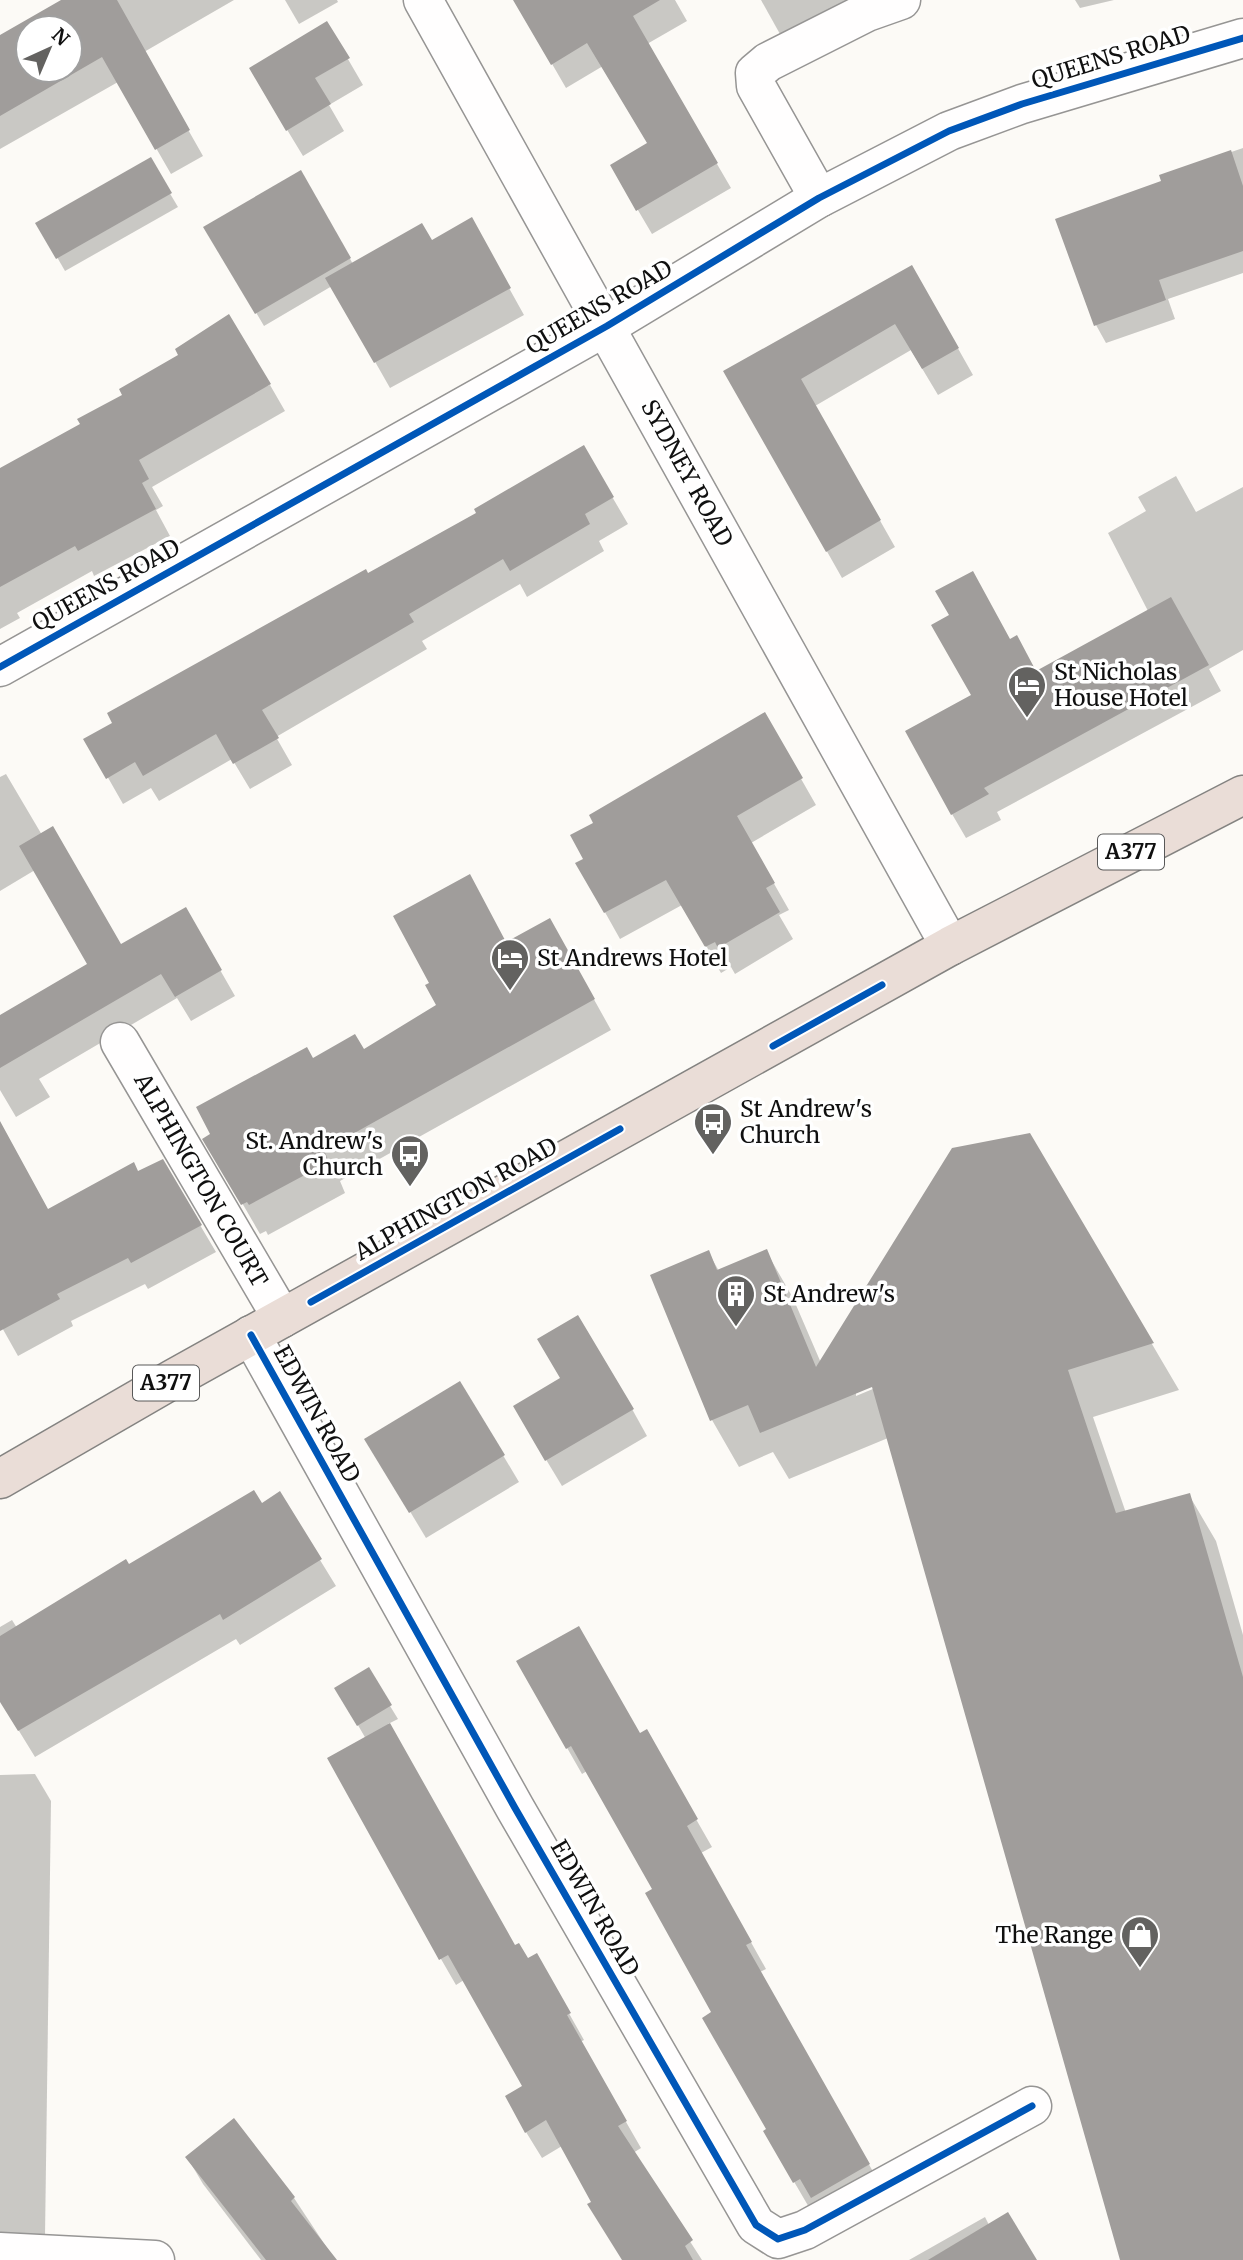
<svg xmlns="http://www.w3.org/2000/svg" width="1243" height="2260" font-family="Merriweather,serif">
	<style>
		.shadow { fill: #0003; fill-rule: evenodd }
		.building { fill: #a09d9b; fill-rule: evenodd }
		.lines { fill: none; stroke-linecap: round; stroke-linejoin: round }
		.street-casing { stroke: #969594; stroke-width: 41 }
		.highway-casing { stroke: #848381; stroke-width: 41 }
		.street { stroke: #fffefe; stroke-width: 38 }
		.highway { stroke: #eaddd7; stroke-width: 38 }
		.cycleway-casing { stroke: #fff; stroke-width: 11 }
		.cycleway { stroke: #0057b8; stroke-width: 7 }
		.labels { text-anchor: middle; stroke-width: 7; stroke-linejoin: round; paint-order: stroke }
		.shield { fill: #fff; stroke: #585858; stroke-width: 2 }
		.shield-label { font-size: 21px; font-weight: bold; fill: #101010 }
		.street-label { font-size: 23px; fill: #101010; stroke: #fff }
		.poi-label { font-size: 23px; fill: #101010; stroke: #fff; text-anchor: start }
	</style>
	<rect width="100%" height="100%" fill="#fcfaf6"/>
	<g class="shadow">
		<path d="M 65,0 L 234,0 L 144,52 L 203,156 L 171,174 L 118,82 L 0,149 L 0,37 ZM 28,28 L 70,28 L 70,70 L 28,70 Z"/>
		<path d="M 285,0 L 337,0 L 338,2 L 299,24 Z"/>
		<path d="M 515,0 L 675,0 L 687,21 L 647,44 L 731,188 L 652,234 L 612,166 L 649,144 L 603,66 L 566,88 Z"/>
		<path d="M 761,0 L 894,0 L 790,52 Z"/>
		<path d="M 1075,0 L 1114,0 L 1080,8 Z"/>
		<path d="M 327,23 L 363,85 L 329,105 L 344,131 L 303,156 L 266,95 Z"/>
		<path d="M 1243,148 L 1243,273 L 1168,299 L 1175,319 L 1106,343 L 1096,325 L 1163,182 L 1161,176 Z"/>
		<path d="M 150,160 L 178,207 L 65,271 L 38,224 Z"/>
		<path d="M 300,173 L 353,264 L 431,242 L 471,220 L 524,315 L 390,388 L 332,286 L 264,326 L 206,228 Z"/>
		<path d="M 912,267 L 973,375 L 938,395 L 911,350 L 815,406 L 895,547 L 842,578 L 725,371 Z"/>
		<path d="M 270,385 L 285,411 L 152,487 L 163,506 L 156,510 L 170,536 L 94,576 L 92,571 L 17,613 L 20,618 L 0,629 L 0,470 Z"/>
		<path d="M 583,447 L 628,524 L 599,541 L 604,551 L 527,597 L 520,584 L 422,641 L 427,649 L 276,737 L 292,765 L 250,789 L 232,759 L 159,801 L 151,788 L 123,804 L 86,739 L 478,514 Z"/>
		<path d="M 1176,476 L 1196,512 L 1243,487 L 1243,650 L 1209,669 L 1221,691 L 997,812 L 1001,820 L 966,838 L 952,814 L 974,696 L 1010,641 L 1036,673 L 1148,611 L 1108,533 L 1146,511 L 1138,497 Z"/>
		<path d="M 764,714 L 816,805 L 751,843 L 789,910 L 779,915 L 793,939 L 735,974 L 731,967 L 721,973 L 682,905 L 620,939 L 578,864 Z"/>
		<path d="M 6,774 L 42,835 L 120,947 L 185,909 L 235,996 L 191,1021 L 177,998 L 39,1079 L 50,1097 L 16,1117 L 0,1090 L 0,1017 L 89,965 L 35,870 L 0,891 L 0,777 Z"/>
		<path d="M 506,944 L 567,951 L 611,1030 L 340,1181 L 345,1193 L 268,1235 L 266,1231 L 260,1234 L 205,1139 L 313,1060 L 363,1051 L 438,1006 Z"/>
		<path d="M 1029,1135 L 1179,1390 L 1093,1417 L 1126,1513 L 1189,1495 L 1216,1541 L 1243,1635 L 1243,2260 L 1122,2260 L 888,1438 L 789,1479 L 773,1452 L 739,1467 L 712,1420 L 708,1252 L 719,1271 L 766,1251 L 793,1298 L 821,1363 ZM 879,1382 L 880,1386 L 856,1396 L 856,1392 Z"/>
		<path d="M 0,1157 L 48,1211 L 162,1161 L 216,1252 L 148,1289 L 145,1284 L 71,1321 L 73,1326 L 18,1356 L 0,1324 Z"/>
		<path d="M 460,1383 L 519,1482 L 426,1538 L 382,1465 Z"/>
		<path d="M 632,1409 L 647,1436 L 562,1486 L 530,1433 Z"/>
		<path d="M 261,1505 L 320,1560 L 336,1586 L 240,1645 L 236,1639 L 35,1757 L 0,1700 L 0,1627 L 12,1620 L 17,1628 L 128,1566 Z"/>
		<path d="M 518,1662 L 640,1736 L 646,1732 L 712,1847 L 701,1853 L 766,1969 L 760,1972 L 884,2191 L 810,2209 L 765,2132 L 768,2130 L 655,1889 L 587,1771 L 582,1774 Z"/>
		<path d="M 368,1670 L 398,1719 L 388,1724 L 515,1947 L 527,1960 L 536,1955 L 584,2040 L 580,2042 L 641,2148 L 633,2153 L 702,2260 L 624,2260 L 562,2146 L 542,2158 L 526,2132 L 524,2087 L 464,1980 L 456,1985 L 441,1959 L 366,1739 L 337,1689 Z"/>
		<path d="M 35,1774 L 51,1801 L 45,2237 L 0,2235 L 0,1775 Z"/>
		<path d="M 234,2121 L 294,2198 L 335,2260 L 261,2260 L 203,2184 L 187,2157 Z"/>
		<path d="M 985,2217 L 989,2225 L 1035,2260 L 909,2260 Z"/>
	</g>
	<g class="building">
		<path d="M 61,0 L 117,0 L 190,130 L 155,150 L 102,57 L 0,116 L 0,35 ZM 28,28 L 70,28 L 70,70 L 28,70 Z"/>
		<path d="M 513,0 L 660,0 L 633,16 L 718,163 L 636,211 L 610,165 L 647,143 L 587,43 L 551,65 Z"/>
		<path d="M 327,21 L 350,58 L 315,78 L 331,104 L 286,131 L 249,68 Z"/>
		<path d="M 1231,150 L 1243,186 L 1243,251 L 1159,280 L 1166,300 L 1094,326 L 1055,219 L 1161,181 L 1159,175 Z"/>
		<path d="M 151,157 L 172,193 L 56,259 L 35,223 Z"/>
		<path d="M 301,170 L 351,258 L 255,314 L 203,227 Z"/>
		<path d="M 472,217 L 511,288 L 374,363 L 325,278 L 422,223 L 432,240 Z"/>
		<path d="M 912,265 L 959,348 L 922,369 L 895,324 L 801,379 L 881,520 L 826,552 L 723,371 Z"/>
		<path d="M 229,314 L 271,384 L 139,460 L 149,479 L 142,483 L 156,509 L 78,551 L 75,546 L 0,587 L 0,468 L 80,424 L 77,419 L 122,395 L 119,389 L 178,355 L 175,349 Z"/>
		<path d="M 584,445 L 614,497 L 585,514 L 590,524 L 510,571 L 503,559 L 409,614 L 414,622 L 262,710 L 279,738 L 233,764 L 216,734 L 143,776 L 135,762 L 106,779 L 83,739 L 112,723 L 107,713 L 366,569 L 368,573 L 476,513 L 474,509 Z"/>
		<path d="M 973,571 L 1010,639 L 1017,635 L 1036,671 L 1171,597 L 1209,665 L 984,788 L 989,794 L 951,815 L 905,731 L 971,695 L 931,625 L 949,615 L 935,591 Z"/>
		<path d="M 765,712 L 803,778 L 737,816 L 775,883 L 766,888 L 780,912 L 718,948 L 715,942 L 705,947 L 666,880 L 604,913 L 575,863 L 583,859 L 570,835 L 593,823 L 589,815 Z"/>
		<path d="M 53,826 L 121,944 L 186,907 L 222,970 L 175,997 L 161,974 L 0,1068 L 0,1015 L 87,964 L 19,846 Z"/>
		<path d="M 470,874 L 506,942 L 550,918 L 595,999 L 324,1150 L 329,1162 L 249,1205 L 247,1202 L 241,1205 L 202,1139 L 210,1134 L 196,1107 L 307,1047 L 313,1058 L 355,1034 L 364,1049 L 436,1005 L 425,985 L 429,983 L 393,916 Z"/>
		<path d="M 0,1121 L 48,1209 L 134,1162 L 138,1171 L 163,1159 L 202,1225 L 131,1263 L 128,1258 L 57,1294 L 60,1299 L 0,1331 Z"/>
		<path d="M 1030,1133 L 1154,1343 L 1068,1370 L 1116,1513 L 1190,1493 L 1243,1677 L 1243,2260 L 1120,2260 L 872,1387 L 760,1433 L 748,1405 L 710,1421 L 650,1275 L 709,1250 L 717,1270 L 767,1249 L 816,1367 L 952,1148 Z"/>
		<path d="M 578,1315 L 634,1409 L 545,1461 L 513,1406 L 560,1378 L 537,1339 Z"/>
		<path d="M 460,1381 L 505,1455 L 409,1513 L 364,1439 Z"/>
		<path d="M 254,1490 L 262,1503 L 280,1491 L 322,1559 L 223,1620 L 220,1614 L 18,1731 L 0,1702 L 0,1636 L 126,1559 L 129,1564 Z"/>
		<path d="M 579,1626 L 640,1733 L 647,1729 L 698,1819 L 687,1826 L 752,1942 L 746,1945 L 870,2164 L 811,2198 L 800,2179 L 793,2183 L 763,2131 L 766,2129 L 702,2018 L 711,2012 L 645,1893 L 652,1889 L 571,1746 L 566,1749 L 516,1661 Z"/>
		<path d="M 369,1667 L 392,1705 L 357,1726 L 334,1688 Z"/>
		<path d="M 390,1723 L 515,1945 L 519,1943 L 528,1958 L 537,1953 L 571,2013 L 567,2015 L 627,2121 L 618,2126 L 693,2240 L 685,2246 L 693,2260 L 622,2260 L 587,2204 L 591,2202 L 546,2120 L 525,2133 L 505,2096 L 522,2086 L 448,1955 L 439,1960 L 327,1758 Z"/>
		<path d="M 234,2118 L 295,2197 L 291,2201 L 337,2260 L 266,2260 L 185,2157 Z"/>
		<path d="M 1008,2212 L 1037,2260 L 928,2260 Z"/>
	</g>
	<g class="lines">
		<defs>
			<g id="street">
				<path d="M 423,0 L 950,946"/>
				<path d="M 819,198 L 756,86 L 755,73 L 768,62 L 867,12 L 901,0"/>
				<path d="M 0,667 L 607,326 L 819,198 L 949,131 L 1022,104 L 1243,38"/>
				<path d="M 120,1042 L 282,1318"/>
				<path d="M 251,1335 L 515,1808 L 756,2225 L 778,2239 L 805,2230 L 1032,2106"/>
				<path d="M 0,2252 L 155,2260"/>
			</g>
			<path id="highway" d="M 0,1479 L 173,1379 L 950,946 L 1243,795"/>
		</defs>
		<use href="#street" class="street-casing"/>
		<use href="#highway" class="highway-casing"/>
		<use href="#street" class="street"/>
		<use href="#highway" class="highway"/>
		<defs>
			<g id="cycleway">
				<path d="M 0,667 L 607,326 L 819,198 L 949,131 L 1022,104 L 1243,38"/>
				<path d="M 773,1046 L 882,985"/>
				<path d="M 311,1302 L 620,1129"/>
				<path d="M 251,1335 L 515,1808 L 756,2225 L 778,2239 L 805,2230 L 1032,2106"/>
			</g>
		</defs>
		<use href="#cycleway" class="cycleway-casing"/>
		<use href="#cycleway" class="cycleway"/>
	</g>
	<defs>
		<symbol id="hotel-pin" viewBox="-11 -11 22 30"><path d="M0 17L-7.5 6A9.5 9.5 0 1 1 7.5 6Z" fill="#636260" stroke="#fff"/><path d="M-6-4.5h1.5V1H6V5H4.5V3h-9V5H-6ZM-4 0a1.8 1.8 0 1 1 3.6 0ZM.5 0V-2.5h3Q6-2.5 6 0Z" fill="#fff"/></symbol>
		<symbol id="bus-pin" viewBox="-11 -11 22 30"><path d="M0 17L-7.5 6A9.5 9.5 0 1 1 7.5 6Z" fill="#636260" stroke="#fff"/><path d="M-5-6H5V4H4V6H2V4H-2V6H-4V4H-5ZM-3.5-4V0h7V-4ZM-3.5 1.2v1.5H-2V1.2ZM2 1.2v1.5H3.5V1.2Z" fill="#fff"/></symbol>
		<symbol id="building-pin" viewBox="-11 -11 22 30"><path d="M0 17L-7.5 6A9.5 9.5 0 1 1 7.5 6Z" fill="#636260" stroke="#fff"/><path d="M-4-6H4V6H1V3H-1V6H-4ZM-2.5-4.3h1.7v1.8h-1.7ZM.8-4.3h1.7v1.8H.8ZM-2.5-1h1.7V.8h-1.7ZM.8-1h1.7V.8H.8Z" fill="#fff"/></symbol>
		<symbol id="shop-pin" viewBox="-11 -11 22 30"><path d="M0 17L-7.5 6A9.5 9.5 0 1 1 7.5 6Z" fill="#636260" stroke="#fff"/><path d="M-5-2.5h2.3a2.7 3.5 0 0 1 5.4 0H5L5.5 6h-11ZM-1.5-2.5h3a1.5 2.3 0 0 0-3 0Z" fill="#fff"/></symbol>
	</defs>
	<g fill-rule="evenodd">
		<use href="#hotel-pin" x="1005" y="663" width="44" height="60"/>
		<use href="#hotel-pin" x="488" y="936" width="44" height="60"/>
		<use href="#bus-pin" x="691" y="1100" width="44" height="60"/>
		<use href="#bus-pin" x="388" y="1132" width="44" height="60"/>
		<use href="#building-pin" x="714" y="1272" width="44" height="60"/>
		<use href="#shop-pin" x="1118" y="1913" width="44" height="60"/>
	</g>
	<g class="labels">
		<g class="shield">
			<rect x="1098" y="834.5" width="66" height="35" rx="5"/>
			<rect x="133" y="1365.5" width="66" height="35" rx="5"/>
		</g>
		<g class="shield-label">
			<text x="1131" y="859">A377</text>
			<text x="166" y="1390">A377</text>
		</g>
		<g class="street-label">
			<text transform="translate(1111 57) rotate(-17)" y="8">QUEENS ROAD</text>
			<text transform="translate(599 307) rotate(-30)" y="8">QUEENS ROAD</text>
			<text transform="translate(687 473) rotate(61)" y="8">SYDNEY ROAD</text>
			<text transform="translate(106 585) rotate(-29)" y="8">QUEENS ROAD</text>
			<text transform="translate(201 1180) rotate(60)" y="8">ALPHINGTON COURT</text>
			<text transform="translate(456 1199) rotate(-29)" y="8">ALPHINGTON ROAD</text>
			<text transform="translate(317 1414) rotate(61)" y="8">EDWIN ROAD</text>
			<text transform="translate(595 1908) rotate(60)" y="8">EDWIN ROAD</text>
		</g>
		<g class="poi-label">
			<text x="1054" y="680">St Nicholas<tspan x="1054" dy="26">House Hotel</tspan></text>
			<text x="537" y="966">St Andrews Hotel</text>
			<text x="740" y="1117">St Andrew's<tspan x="740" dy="26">Church</tspan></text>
			<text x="383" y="1149" text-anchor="end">St. Andrew's<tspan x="383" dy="26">Church</tspan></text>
			<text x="763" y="1302">St Andrew's</text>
			<text x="1113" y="1943" text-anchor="end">The Range</text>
		</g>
	</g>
	<g transform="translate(49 49) rotate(44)"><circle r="33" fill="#ffffff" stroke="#9f9f9f" stroke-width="2"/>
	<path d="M0-5L12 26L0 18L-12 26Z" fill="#636260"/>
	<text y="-10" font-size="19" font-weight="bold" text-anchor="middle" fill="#101010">N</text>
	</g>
</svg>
